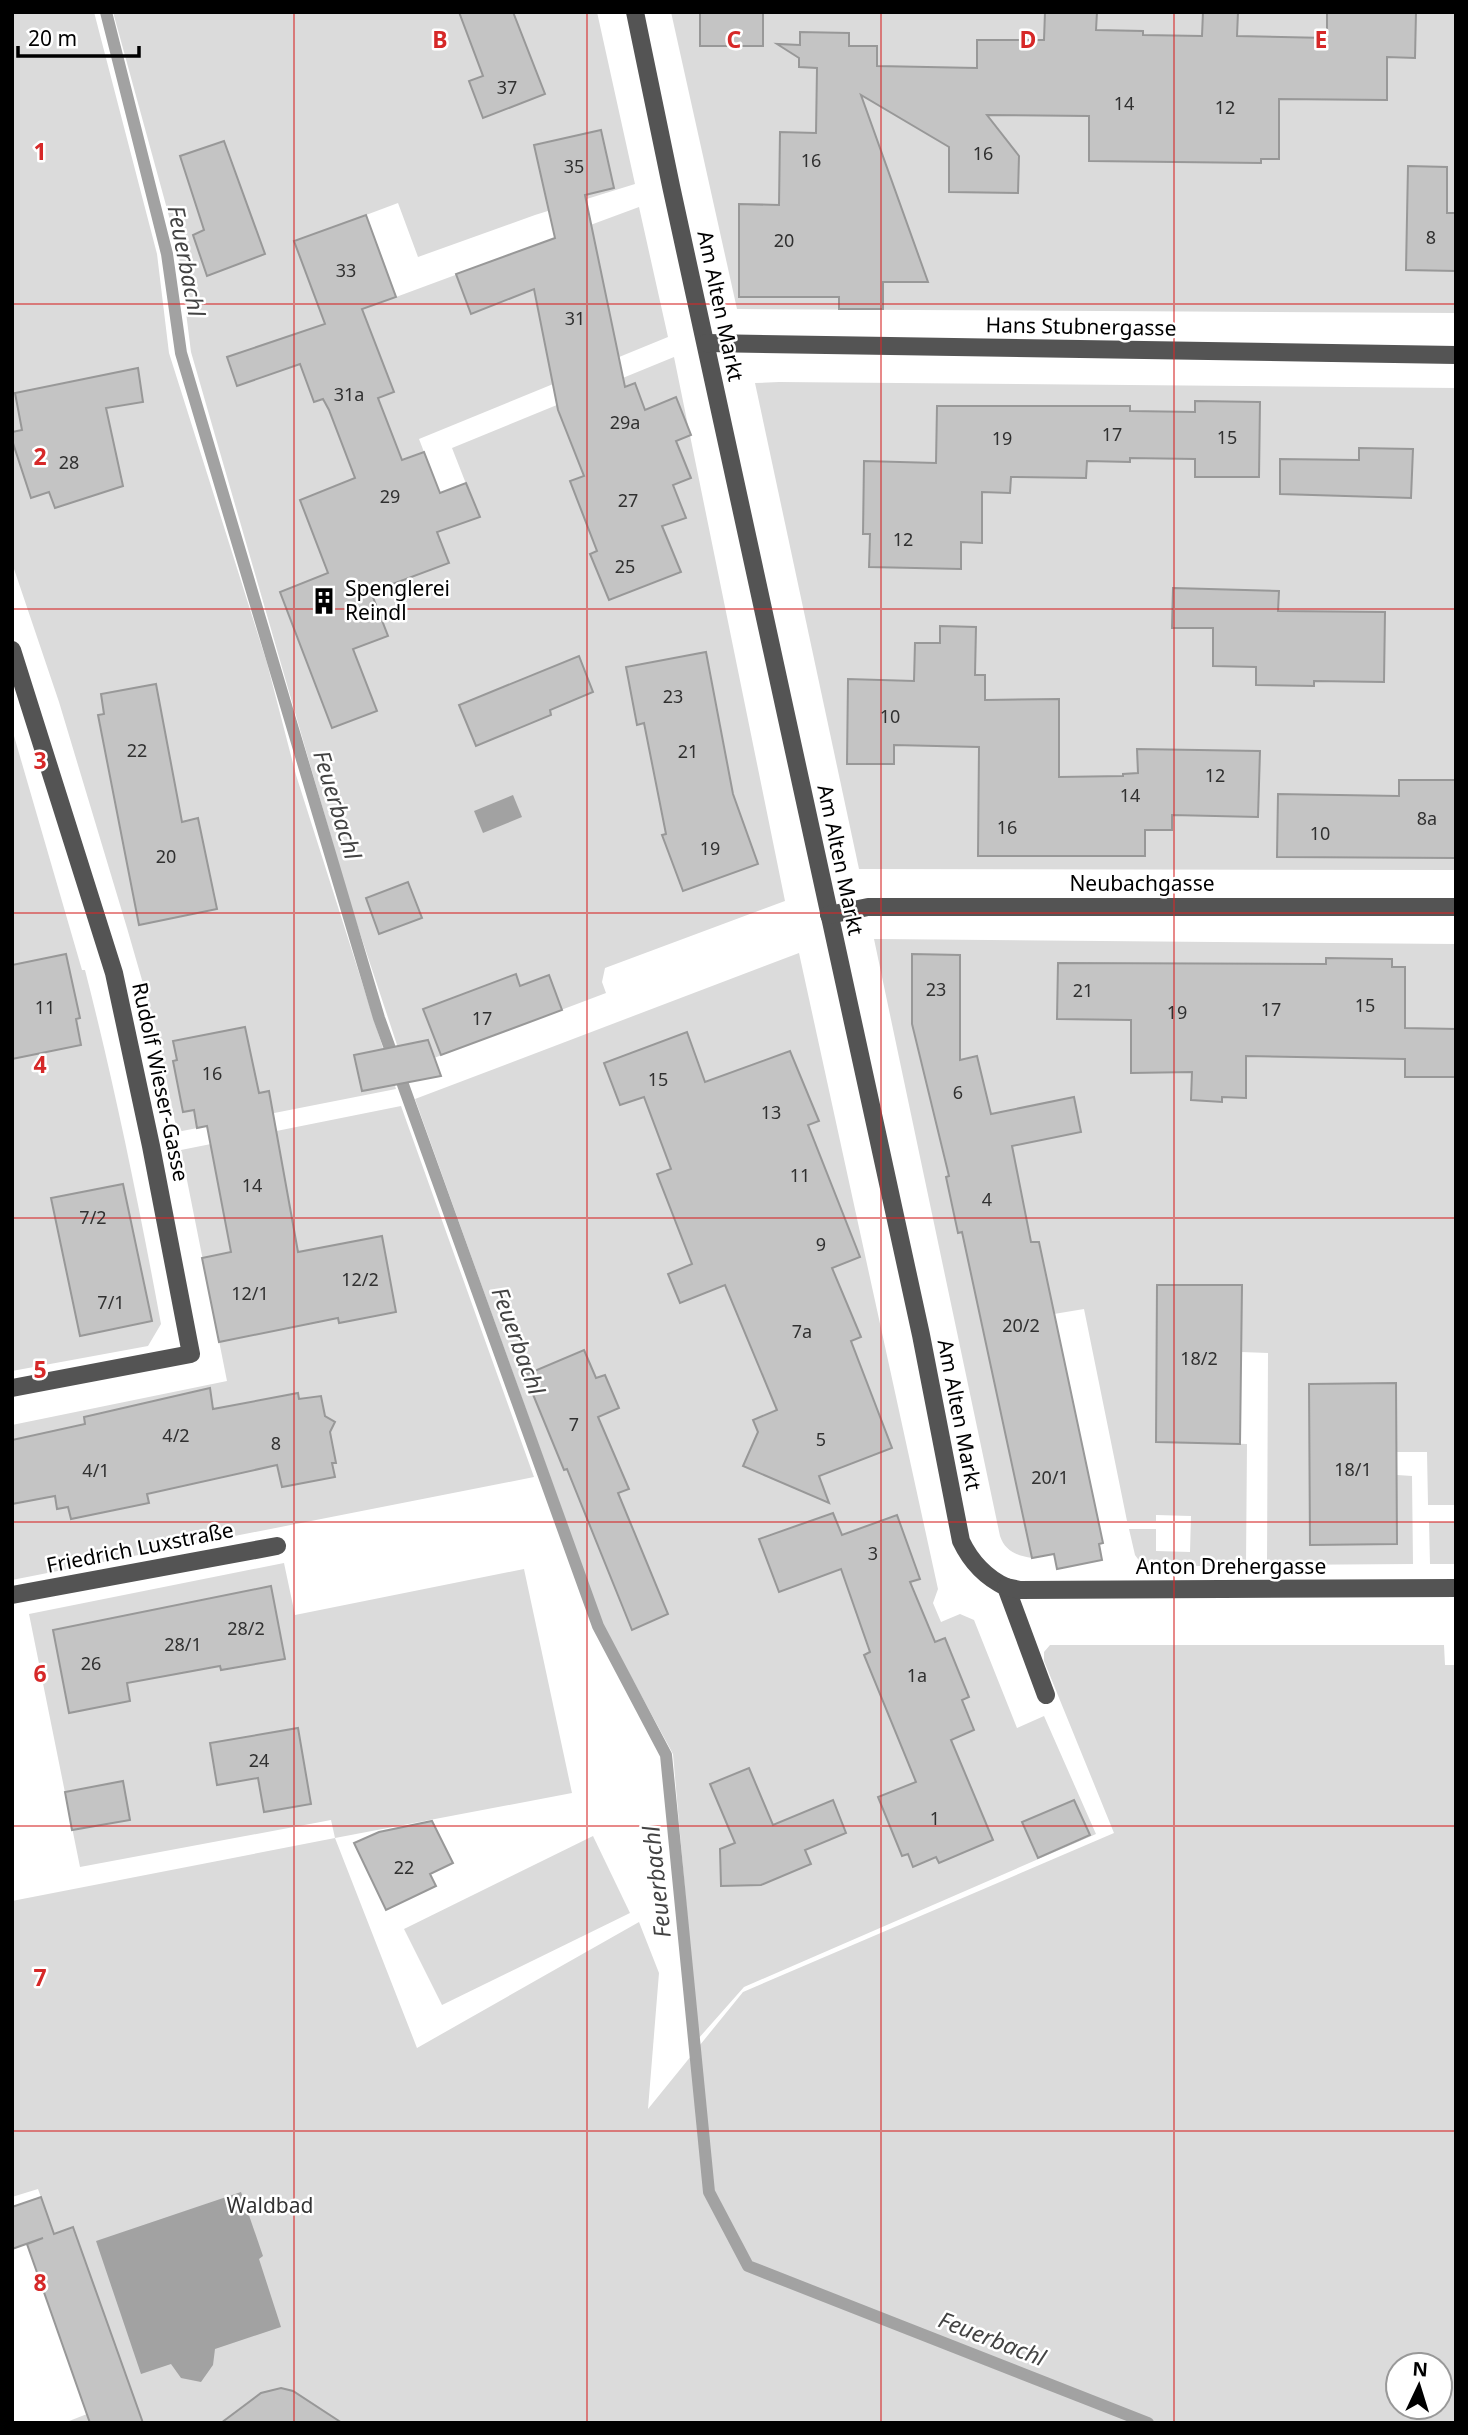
<svg xmlns="http://www.w3.org/2000/svg" width="1468" height="2435" font-family="'Noto Sans',sans-serif">
	<style>
		.green { fill: #dbdbdb; fill-rule: evenodd }
		.water { fill: #a2a2a2 }
		.lines { fill: none; stroke-linecap: round; stroke-linejoin: round }
		.stream { stroke: #a2a2a2; stroke-width: 12 }
		.building { fill: #c4c4c4; stroke: #989898; stroke-width: 2 }
		.minor { stroke: #545454; stroke-width: 18 }
		.grid { fill: none; stroke: #d62828; stroke-width: 2; stroke-opacity: 0.55 }
		.labels { text-anchor: middle; stroke-width: 5; stroke-linejoin: round; paint-order: stroke }
		.number-label { font-size: 18px; fill: #313131 }
		.street-label { font-size: 21px; fill: #000; stroke: #fff }
		.poi-label { font-size: 21px; fill: #000; stroke: #fff; text-anchor: start }
		.park-label { font-size: 21px; fill: #323232; stroke: #fff }
		.water-label { font-size: 23px; font-style: italic; fill: #434343; stroke: #fff }
		.grid-label { font-size: 23px; text-anchor: middle; font-weight: bold; fill: #d62828; stroke: #fff; stroke-width: 5; stroke-linejoin: round; paint-order: stroke }
	</style>
	<rect width="100%" height="100%" fill="#fff"/>
	<g class="green">
		<path d="M 12,12 L 94,12 L 157,254 L 169,353 L 267,663 L 296,775 L 396,1089 L 177,1132 L 157,1032 L 127,928 L 59,702 L 12,563 Z"/>
		<path d="M 113,12 L 597,12 L 635,184 L 535,215 L 418,257 L 398,203 L 366,215 L 396,297 L 639,207 L 668,337 L 419,439 L 440,493 L 479,517 L 452,448 L 674,357 L 785,901 L 605,968 L 602,982 L 606,993 L 405,1069 L 350,903 L 191,352 L 178,249 Z"/>
		<path d="M 671,12 L 1456,12 L 1456,313 L 737,309 Z"/>
		<path d="M 779,382 L 1456,388 L 1456,870 L 859,869 L 755,383 Z"/>
		<path d="M 12,729 L 82,970 L 85,970 C 115,1087 139,1205 161,1324 L 148,1346 L 12,1371 Z"/>
		<path d="M 874,939 L 1456,944 L 1456,1505 L 1428,1505 L 1427,1452 L 1396,1452 L 1309,1385 L 1310,1545 L 1397,1544 L 1397,1475 L 1412,1476 L 1413,1564 L 1267,1565 L 1268,1353 L 1241,1352 L 1242,1285 L 1158,1285 L 1156,1441 L 1247,1444 L 1246,1566 L 1143,1566 L 1135,1555 L 1129,1529 L 1156,1529 L 1156,1551 L 1190,1552 L 1191,1516 L 1156,1515 L 1156,1521 L 1127,1521 L 1084,1309 L 1054,1314 L 1045,1273 L 974,1288 L 1032,1558 C 1017,1556 1005,1551 1000,1536 Z"/>
		<path d="M 799,953 L 938,1589 L 933,1603 L 941,1622 L 960,1614 L 974,1620 L 1017,1728 L 1044,1716 L 1096,1834 L 744,1987 L 698,2039 L 673,1754 L 603,1625 L 415,1099 Z"/>
		<path d="M 401,1106 L 534,1477 L 12,1580 L 12,1425 L 227,1381 L 181,1150 Z"/>
		<path d="M 1429,1522 L 1456,1522 L 1456,1564 L 1430,1564 Z"/>
		<path d="M 284,1563 L 295,1615 L 524,1569 L 572,1793 L 335,1838 L 417,2048 L 639,1922 L 659,1973 L 648,2109 L 743,1992 L 1114,1833 L 1044,1661 L 1044,1652 L 1050,1645 L 1444,1645 L 1445,1665 L 1456,1665 L 1456,2423 L 64,2423 L 87,2414 L 27,2244 L 54,2234 L 38,2189 L 12,2197 L 12,1901 L 335,1838 L 331,1820 L 80,1867 L 29,1614 ZM 1398,2365 L 1440,2365 L 1440,2407 L 1398,2407 Z"/>
		<path d="M 593,1836 L 630,1913 L 442,2005 L 404,1929 Z"/>
	</g>
	<g class="water">
		<path d="M 513,795 L 522,817 L 483,833 L 474,811 Z"/>
		<path d="M 241,2192 L 263,2256 L 259,2259 L 281,2327 L 215,2349 L 213,2365 L 201,2382 L 181,2378 L 171,2364 L 141,2374 L 96,2241 Z"/>
	</g>
	<g class="lines">
		<path class="stream" d="M 106,12 L 167,254 L 181,353 L 379,1018 L 598,1626 L 666,1755 L 709,2192 L 748,2266 L 1148,2423"/>
	</g>
	<g class="building">
		<path d="M 459,12 L 513,12 L 545,94 L 483,118 L 469,81 L 483,76 Z"/>
		<rect x="700" y="12" width="63" height="34"/>
		<path d="M 1045,12 L 1097,12 L 1096,30 L 1143,31 L 1143,35 L 1202,36 L 1203,12 L 1238,12 L 1237,36 L 1327,38 L 1327,12 L 1416,12 L 1415,58 L 1387,57 L 1387,100 L 1279,99 L 1279,159 L 1261,159 L 1261,163 L 1089,161 L 1089,116 L 987,115 L 1019,156 L 1018,193 L 949,192 L 949,147 L 861,95 L 928,282 L 883,282 L 883,309 L 839,309 L 839,297 L 739,297 L 739,204 L 779,205 L 780,132 L 816,133 L 817,68 L 799,67 L 799,58 L 777,44 L 800,45 L 800,32 L 849,33 L 849,46 L 877,46 L 877,66 L 977,68 L 977,40 L 1044,40 Z"/>
		<path d="M 601,130 L 614,188 L 585,195 L 625,387 L 635,383 L 645,410 L 676,397 L 691,435 L 676,441 L 691,478 L 673,485 L 686,518 L 662,526 L 681,572 L 609,600 L 590,554 L 597,551 L 570,481 L 584,476 L 558,410 L 534,289 L 471,314 L 456,274 L 555,238 L 534,145 Z"/>
		<path d="M 224,141 L 265,254 L 207,276 L 193,235 L 204,230 L 180,156 Z"/>
		<path d="M 1408,166 L 1447,167 L 1447,213 L 1456,213 L 1456,271 L 1406,270 Z"/>
		<path d="M 366,215 L 396,297 L 362,309 L 394,392 L 378,398 L 402,460 L 424,452 L 440,493 L 466,483 L 480,517 L 437,532 L 449,563 L 371,592 L 388,636 L 353,649 L 377,711 L 332,728 L 280,592 L 328,573 L 300,500 L 355,478 L 329,410 L 323,399 L 314,402 L 300,364 L 237,386 L 227,357 L 325,324 L 294,241 Z"/>
		<path d="M 138,368 L 143,402 L 106,408 L 123,486 L 55,508 L 49,492 L 31,498 L 12,440 L 12,432 L 22,430 L 15,393 Z"/>
		<path d="M 1195,401 L 1260,402 L 1259,477 L 1195,477 L 1195,459 L 1130,458 L 1130,462 L 1087,461 L 1086,478 L 1011,477 L 1010,493 L 982,492 L 982,543 L 961,542 L 961,569 L 869,567 L 870,534 L 863,534 L 864,461 L 936,463 L 937,406 L 1130,406 L 1130,411 L 1195,412 Z"/>
		<path d="M 1359,448 L 1413,449 L 1411,498 L 1280,494 L 1280,459 L 1359,460 Z"/>
		<path d="M 1173,588 L 1279,591 L 1278,611 L 1385,612 L 1384,682 L 1314,681 L 1314,686 L 1256,685 L 1256,667 L 1213,666 L 1213,628 L 1172,628 Z"/>
		<path d="M 940,626 L 976,627 L 975,675 L 985,675 L 985,700 L 1059,699 L 1059,777 L 1123,776 L 1123,774 L 1138,773 L 1137,749 L 1260,751 L 1258,817 L 1172,815 L 1172,830 L 1145,830 L 1145,856 L 978,856 L 979,747 L 894,745 L 894,764 L 847,764 L 848,679 L 914,681 L 915,643 L 940,643 Z"/>
		<path d="M 706,652 L 733,794 L 758,864 L 683,891 L 662,835 L 666,834 L 644,723 L 637,725 L 626,667 Z"/>
		<path d="M 579,656 L 593,692 L 550,710 L 551,715 L 476,746 L 459,705 Z"/>
		<path d="M 156,684 L 182,822 L 198,818 L 217,909 L 139,925 L 98,715 L 104,714 L 101,694 Z"/>
		<path d="M 1399,780 L 1456,780 L 1456,858 L 1277,857 L 1278,794 L 1399,796 Z"/>
		<path d="M 408,882 L 422,918 L 379,934 L 366,898 Z"/>
		<path d="M 66,954 L 80,1018 L 76,1019 L 81,1045 L 12,1059 L 12,965 Z"/>
		<path d="M 912,954 L 960,955 L 960,1060 L 977,1056 L 991,1114 L 1074,1097 L 1081,1132 L 1012,1146 L 1031,1242 L 1039,1242 L 1103,1543 L 1099,1544 L 1102,1560 L 1057,1569 L 1054,1554 L 1032,1558 L 962,1232 L 958,1233 L 946,1177 L 949,1176 L 912,1024 Z"/>
		<path d="M 1326,958 L 1392,959 L 1392,967 L 1405,967 L 1405,1028 L 1456,1029 L 1456,1077 L 1405,1077 L 1405,1059 L 1246,1056 L 1246,1098 L 1222,1097 L 1222,1102 L 1191,1100 L 1192,1072 L 1131,1073 L 1131,1020 L 1057,1019 L 1058,963 L 1326,964 Z"/>
		<path d="M 516,974 L 520,986 L 549,975 L 562,1010 L 441,1055 L 423,1009 Z"/>
		<path d="M 245,1027 L 259,1093 L 269,1091 L 298,1252 L 382,1236 L 396,1312 L 339,1323 L 338,1318 L 219,1342 L 202,1258 L 231,1252 L 207,1126 L 197,1128 L 194,1110 L 183,1112 L 173,1061 L 177,1060 L 173,1041 Z"/>
		<path d="M 687,1032 L 705,1082 L 790,1051 L 819,1121 L 808,1125 L 860,1257 L 832,1268 L 861,1337 L 851,1341 L 892,1448 L 819,1476 L 829,1503 L 743,1466 L 758,1432 L 753,1420 L 777,1410 L 725,1285 L 680,1303 L 668,1274 L 692,1264 L 657,1174 L 671,1169 L 644,1097 L 620,1105 L 604,1063 Z"/>
		<path d="M 428,1040 L 441,1076 L 362,1091 L 354,1055 Z"/>
		<path d="M 123,1184 L 152,1321 L 80,1336 L 51,1198 Z"/>
		<path d="M 1157,1285 L 1242,1285 L 1240,1444 L 1156,1442 Z"/>
		<path d="M 584,1350 L 596,1378 L 605,1375 L 619,1408 L 598,1417 L 629,1489 L 618,1493 L 668,1614 L 632,1630 L 567,1469 L 564,1470 L 525,1375 Z"/>
		<path d="M 1396,1383 L 1397,1544 L 1310,1545 L 1309,1384 Z"/>
		<path d="M 210,1388 L 213,1409 L 298,1393 L 299,1399 L 321,1396 L 325,1416 L 335,1422 L 330,1432 L 336,1463 L 332,1463 L 335,1477 L 282,1487 L 277,1465 L 147,1494 L 149,1503 L 71,1519 L 68,1507 L 57,1509 L 55,1496 L 12,1504 L 12,1440 L 85,1424 L 84,1417 Z"/>
		<path d="M 833,1513 L 842,1535 L 897,1515 L 920,1579 L 910,1582 L 935,1642 L 945,1638 L 969,1697 L 962,1700 L 974,1730 L 951,1740 L 993,1840 L 939,1863 L 936,1857 L 913,1867 L 908,1854 L 902,1856 L 878,1797 L 916,1782 L 864,1655 L 870,1652 L 841,1569 L 779,1592 L 759,1539 Z"/>
		<path d="M 271,1586 L 285,1659 L 221,1670 L 220,1666 L 127,1683 L 130,1701 L 69,1713 L 53,1630 Z"/>
		<path d="M 298,1728 L 311,1804 L 264,1812 L 258,1778 L 217,1785 L 210,1743 Z"/>
		<path d="M 749,1768 L 773,1825 L 833,1800 L 846,1833 L 805,1850 L 811,1864 L 761,1885 L 721,1886 L 720,1849 L 735,1843 L 710,1784 Z"/>
		<path d="M 123,1781 L 130,1820 L 72,1830 L 65,1792 Z"/>
		<path d="M 1074,1800 L 1090,1835 L 1038,1858 L 1022,1822 Z"/>
		<path d="M 432,1821 L 453,1863 L 430,1874 L 436,1886 L 386,1910 L 354,1843 L 379,1832 Z"/>
		<path d="M 41,2197 L 54,2234 L 73,2227 L 143,2423 L 90,2423 L 27,2244 L 43,2238 L 12,2249 L 12,2207 Z"/>
		<path d="M 281,2388 L 293,2391 L 342,2423 L 221,2423 L 261,2393 Z"/>
	</g>
	<g class="lines">
		<g class="minor">
			<path d="M 635,12 L 671,186 L 921,1335 L 961,1541 C 971,1562 985,1577 1006,1587 L 1046,1695"/>
			<path d="M 706,343 L 1456,355"/>
			<path d="M 12,650 L 114,973 L 151,1146 L 191,1354 L 12,1388"/>
			<path d="M 829,915 L 868,907 L 1456,907"/>
			<path d="M 1006,1587 L 1020,1590 L 1456,1588"/>
			<path d="M 12,1595 L 277,1546"/>
		</g>
	</g>
	<path class="grid" d="M 294,12 L 294,2423M 587,12 L 587,2423M 881,12 L 881,2423M 1174,12 L 1174,2423M 12,304 L 1456,304M 12,609 L 1456,609M 12,913 L 1456,913M 12,1218 L 1456,1218M 12,1522 L 1456,1522M 12,1826 L 1456,1826M 12,2131 L 1456,2131"/>
	<defs>
		<symbol id="building-bare" viewBox="-9 -9 18 18"><path d="M-4-6H4V6H1V3H-1V6H-4ZM-2.5-4.3h1.7v1.8h-1.7ZM.8-4.3h1.7v1.8H.8ZM-2.5-1h1.7V.8h-1.7ZM.8-1h1.7V.8H.8Z" fill="#000" stroke="#fff" stroke-width="2.5" paint-order="stroke"/></symbol>
	</defs>
	<g fill-rule="evenodd">
		<use href="#building-bare" x="305" y="582" width="38" height="38"/>
	</g>
	<g class="labels">
		<g class="number-label">
			<text x="507" y="94">37</text>
			<text x="1124" y="110">14</text>
			<text x="1225" y="114">12</text>
			<text x="983" y="160">16</text>
			<text x="811" y="167">16</text>
			<text x="574" y="173">35</text>
			<text x="1431" y="244">8</text>
			<text x="784" y="247">20</text>
			<text x="346" y="277">33</text>
			<text x="575" y="325">31</text>
			<text x="349" y="401">31a</text>
			<text x="625" y="429">29a</text>
			<text x="1112" y="441">17</text>
			<text x="1227" y="444">15</text>
			<text x="1002" y="445">19</text>
			<text x="69" y="469">28</text>
			<text x="390" y="503">29</text>
			<text x="628" y="507">27</text>
			<text x="903" y="546">12</text>
			<text x="625" y="573">25</text>
			<text x="673" y="703">23</text>
			<text x="890" y="723">10</text>
			<text x="137" y="757">22</text>
			<text x="688" y="758">21</text>
			<text x="1215" y="782">12</text>
			<text x="1130" y="802">14</text>
			<text x="1427" y="825">8a</text>
			<text x="1007" y="834">16</text>
			<text x="1320" y="840">10</text>
			<text x="710" y="855">19</text>
			<text x="166" y="863">20</text>
			<text x="936" y="996">23</text>
			<text x="1083" y="997">21</text>
			<text x="1365" y="1012">15</text>
			<text x="45" y="1014">11</text>
			<text x="1271" y="1016">17</text>
			<text x="1177" y="1019">19</text>
			<text x="482" y="1025">17</text>
			<text x="212" y="1080">16</text>
			<text x="658" y="1086">15</text>
			<text x="958" y="1099">6</text>
			<text x="771" y="1119">13</text>
			<text x="800" y="1182">11</text>
			<text x="252" y="1192">14</text>
			<text x="987" y="1206">4</text>
			<text x="93" y="1224">7/2</text>
			<text x="821" y="1251">9</text>
			<text x="360" y="1286">12/2</text>
			<text x="250" y="1300">12/1</text>
			<text x="111" y="1309">7/1</text>
			<text x="1021" y="1332">20/2</text>
			<text x="802" y="1338">7a</text>
			<text x="1199" y="1365">18/2</text>
			<text x="574" y="1431">7</text>
			<text x="176" y="1442">4/2</text>
			<text x="821" y="1446">5</text>
			<text x="276" y="1450">8</text>
			<text x="1353" y="1476">18/1</text>
			<text x="96" y="1477">4/1</text>
			<text x="1050" y="1484">20/1</text>
			<text x="873" y="1560">3</text>
			<text x="246" y="1635">28/2</text>
			<text x="183" y="1651">28/1</text>
			<text x="91" y="1670">26</text>
			<text x="917" y="1682">1a</text>
			<text x="259" y="1767">24</text>
			<text x="935" y="1825">1</text>
			<text x="404" y="1874">22</text>
		</g>
		<g class="street-label">
			<text transform="translate(720 306) rotate(78)" y="7">Am Alten Markt</text>
			<text transform="translate(1081 327) rotate(1)" y="7">Hans Stubnergasse</text>
			<text transform="translate(840 860) rotate(78)" y="7">Am Alten Markt</text>
			<text x="1142" y="891">Neubachgasse</text>
			<text transform="translate(160 1082) rotate(78)" y="7">Rudolf Wieser-Gasse</text>
			<text transform="translate(959 1415) rotate(79)" y="7">Am Alten Markt</text>
			<text transform="translate(140 1548) rotate(-11)" y="7">Friedrich Luxstraße</text>
			<text x="1231" y="1574">Anton Drehergasse</text>
		</g>
		<g class="poi-label">
			<text x="345" y="596">Spenglerei<tspan x="345" dy="24">Reindl</tspan></text>
		</g>
		<g class="park-label">
			<text x="270" y="2213">Waldbad</text>
		</g>
		<g class="water-label">
			<text transform="translate(186 261) rotate(79)" y="8">Feuerbachl</text>
			<text transform="translate(337 805) rotate(73)" y="8">Feuerbachl</text>
			<text transform="translate(518 1341) rotate(70)" y="8">Feuerbachl</text>
			<text transform="translate(657 1882) rotate(-96)" y="8">Feuerbachl</text>
			<text transform="translate(992 2339) rotate(21)" y="8">Feuerbachl</text>
		</g>
	</g>
	<g class="grid-label">
		<text x="440" y="48">B</text>
		<text x="734" y="48">C</text>
		<text x="1028" y="48">D</text>
		<text x="1321" y="48">E</text>
		<text x="40" y="160">1</text>
		<text x="40" y="465">2</text>
		<text x="40" y="769">3</text>
		<text x="40" y="1073">4</text>
		<text x="40" y="1378">5</text>
		<text x="40" y="1682">6</text>
		<text x="40" y="1986">7</text>
		<text x="40" y="2291">8</text>
	</g>
	<rect width="1468" height="2435" fill="none" stroke="#000000" stroke-width="28"/>
	<g transform="translate(1419 2386) rotate(4)"><circle r="33" fill="#ffffff" stroke="#999999" stroke-width="2"/>
	<path d="M0-5L12 26L0 18L-12 26Z" fill="#000000"/>
	<text y="-10" font-size="19" font-weight="bold" text-anchor="middle" fill="#000000">N</text>
	</g>
	<path d="M18 46v10h121v-10" fill="none" stroke="#000000" stroke-width="3.5"/>
	<text x="28" y="46" font-size="21" fill="#000000" stroke="#ffffff" stroke-width="5" paint-order="stroke">20 m</text>
</svg>
